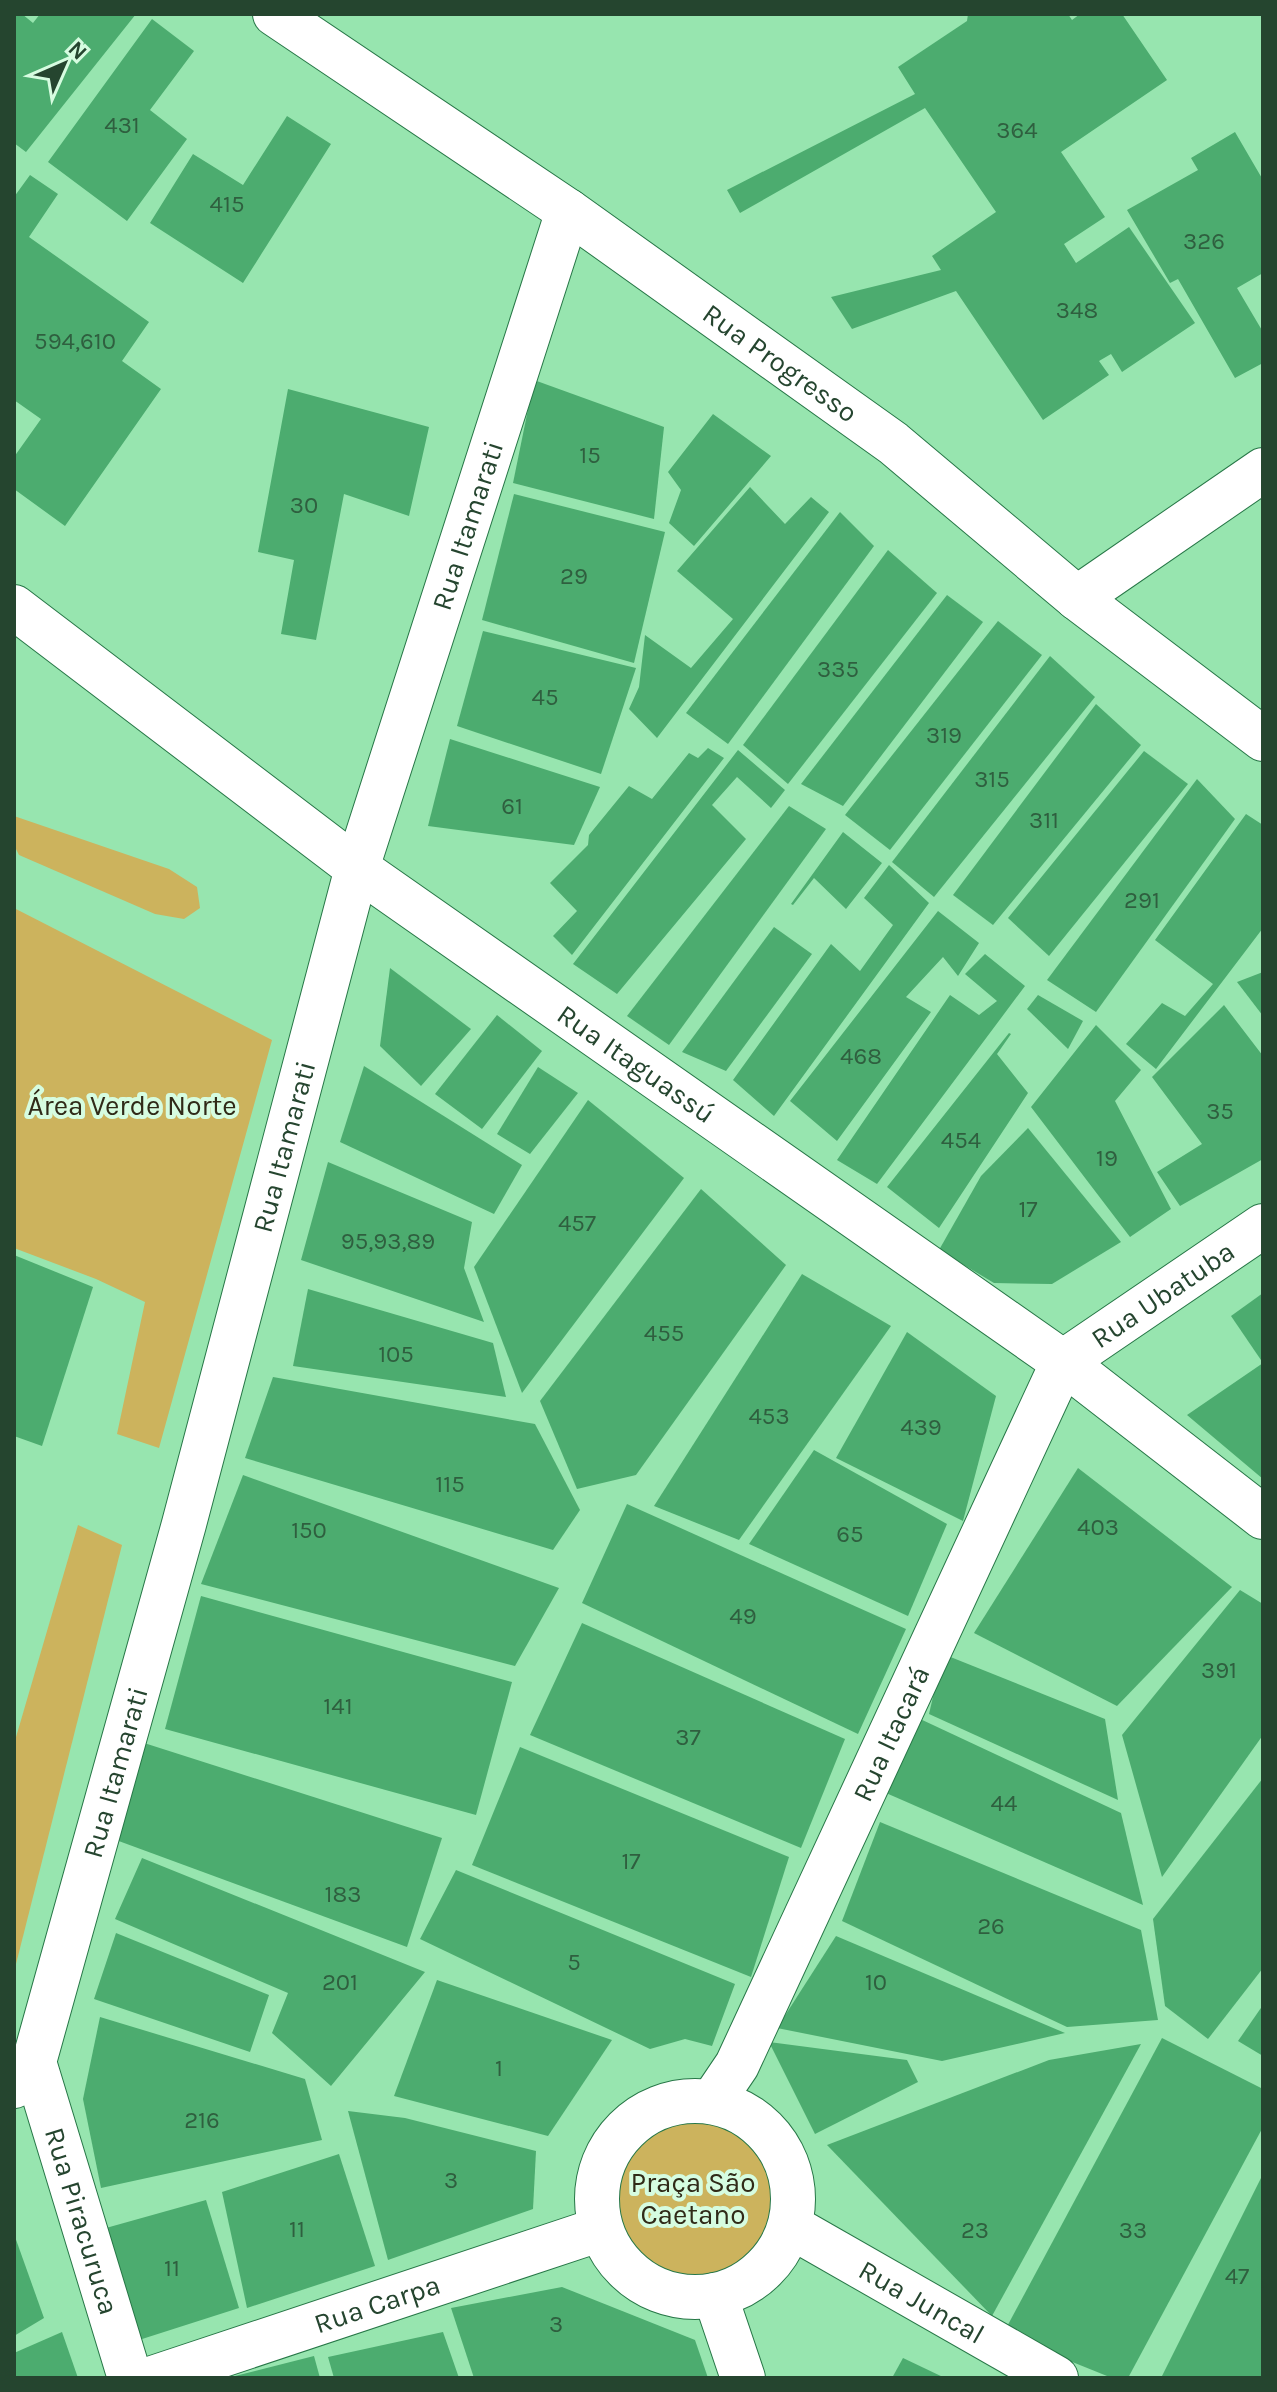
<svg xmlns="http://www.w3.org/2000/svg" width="1277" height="2392" font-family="Karla,sans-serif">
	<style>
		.green { fill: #ccb35d }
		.building { fill: #4cac6f }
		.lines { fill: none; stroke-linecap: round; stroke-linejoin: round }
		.minor-casing { stroke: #277747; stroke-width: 46 }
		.minor { stroke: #fff; stroke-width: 44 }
		.labels { text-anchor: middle; stroke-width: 8; stroke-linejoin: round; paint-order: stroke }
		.number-label { font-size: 24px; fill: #2f5f3f }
		.street-label { font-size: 28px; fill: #25452f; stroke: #d6fce0 }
		.park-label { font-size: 28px; fill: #302a18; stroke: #d6fce0 }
	</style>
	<rect width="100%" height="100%" fill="#97e5af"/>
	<g class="green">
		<path d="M 14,816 L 169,869 L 197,887 L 200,908 L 184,919 L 155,914 L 19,855 L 14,845 Z"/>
		<path d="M 14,908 L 272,1040 L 159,1448 L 117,1434 L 145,1302 L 96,1279 L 14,1248 Z"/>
		<path d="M 78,1525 L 122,1545 L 14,1972 L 14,1744 Z"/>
		<circle cx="694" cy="2198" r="86"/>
	</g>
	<g class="building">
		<path d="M 14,14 L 22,14 L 33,23 L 40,14 L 136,14 L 26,152 L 14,143 Z"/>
		<path d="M 968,14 L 1068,14 L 1072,20 L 1080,14 L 1122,14 L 1167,80 L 1061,152 L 1105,217 L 1064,244 L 1076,263 L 1129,227 L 1195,323 L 1122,372 L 1111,354 L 1099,361 L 1109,375 L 1043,420 L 956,291 L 852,329 L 831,297 L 941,270 L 932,256 L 996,212 L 925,108 L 740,213 L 727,190 L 915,94 L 898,67 L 967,21 Z"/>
		<path d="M 152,19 L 194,51 L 150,110 L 187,139 L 127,221 L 48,162 Z"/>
		<path d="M 287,116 L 331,144 L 243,283 L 150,223 L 193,154 L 243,185 Z"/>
		<path d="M 1235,132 L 1263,180 L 1263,273 L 1237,288 L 1263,332 L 1263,363 L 1235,378 L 1178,279 L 1170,283 L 1127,210 L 1198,170 L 1191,158 Z"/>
		<path d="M 30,175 L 58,194 L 29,237 L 149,322 L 122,361 L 161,389 L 65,526 L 14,489 L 14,457 L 41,419 L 14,400 L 14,197 Z"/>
		<path d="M 534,380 L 664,427 L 654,519 L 513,483 Z"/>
		<path d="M 288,389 L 429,427 L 409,516 L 344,494 L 316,640 L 281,634 L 294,560 L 258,552 Z"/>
		<path d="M 713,414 L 771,456 L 694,546 L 669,523 L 681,490 L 668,472 Z"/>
		<path d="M 750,487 L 785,524 L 811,497 L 829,512 L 657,738 L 629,709 L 639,687 L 645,635 L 691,668 L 733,619 L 677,571 Z"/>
		<path d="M 514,494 L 665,532 L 634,663 L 482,620 Z"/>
		<path d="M 840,512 L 874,546 L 728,744 L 686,713 Z"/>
		<path d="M 888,550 L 937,593 L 788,784 L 743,745 Z"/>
		<path d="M 947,595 L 983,622 L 843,806 L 801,784 Z"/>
		<path d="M 998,621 L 1042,655 L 890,850 L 845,815 Z"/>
		<path d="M 483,631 L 636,668 L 601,774 L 457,726 Z"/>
		<path d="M 1050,656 L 1095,697 L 934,897 L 892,862 Z"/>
		<path d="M 1096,704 L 1141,745 L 993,925 L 953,895 Z"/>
		<path d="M 450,739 L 600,787 L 574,845 L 428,826 Z"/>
		<path d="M 708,748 L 724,758 L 572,955 L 553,936 L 577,911 L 550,883 L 588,845 L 589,835 L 629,786 L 652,799 L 689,753 L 698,758 Z"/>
		<path d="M 738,750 L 785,790 L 771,808 L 737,777 L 712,805 L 746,839 L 617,994 L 573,964 Z"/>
		<path d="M 1144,751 L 1188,784 L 1049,956 L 1008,918 Z"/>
		<path d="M 1197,779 L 1235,819 L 1096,1012 L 1047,980 Z"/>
		<path d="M 789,806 L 826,829 L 669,1045 L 627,1016 Z"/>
		<path d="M 1246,814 L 1263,825 L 1263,928 L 1156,1069 L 1126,1044 L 1162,1003 L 1185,1016 L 1213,984 L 1155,940 Z"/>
		<path d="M 843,832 L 882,863 L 846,909 L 814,878 L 793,905 L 791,904 Z"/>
		<path d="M 889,865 L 929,903 L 774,1116 L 733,1080 L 831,944 L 860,971 L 893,925 L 864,898 Z"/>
		<path d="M 938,911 L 979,943 L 958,976 L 943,957 L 906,997 L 931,1012 L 837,1141 L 790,1101 Z"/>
		<path d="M 774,927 L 812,954 L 726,1071 L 682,1052 Z"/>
		<path d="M 985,954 L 1025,986 L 877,1184 L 837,1160 L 950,995 L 979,1015 L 997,1001 L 965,974 Z"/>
		<path d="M 390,968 L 471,1029 L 421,1086 L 380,1046 Z"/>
		<path d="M 1263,972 L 1263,1016 L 1237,982 Z"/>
		<path d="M 1038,995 L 1083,1021 L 1068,1049 L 1027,1009 Z"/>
		<path d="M 1224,1005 L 1263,1056 L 1263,1159 L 1180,1206 L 1157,1172 L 1202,1144 L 1152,1077 Z"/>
		<path d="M 497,1015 L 542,1051 L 482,1129 L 435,1094 Z"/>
		<path d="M 1096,1025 L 1141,1070 L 1115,1101 L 1171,1209 L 1130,1237 L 1031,1107 Z"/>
		<path d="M 1009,1033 L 1011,1034 L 997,1054 L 1028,1093 L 939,1228 L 887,1187 Z"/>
		<path d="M 364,1066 L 522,1165 L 494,1214 L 340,1142 Z"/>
		<path d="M 538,1067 L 578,1093 L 530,1154 L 497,1134 Z"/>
		<path d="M 588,1100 L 684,1178 L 522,1393 L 474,1267 Z"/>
		<path d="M 1028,1128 L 1121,1242 L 1052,1284 L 994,1283 L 939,1250 L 981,1176 Z"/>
		<path d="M 328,1162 L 472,1222 L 464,1268 L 484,1322 L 301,1260 Z"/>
		<path d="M 701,1189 L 786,1265 L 636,1475 L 577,1489 L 540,1401 Z"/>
		<path d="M 14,1255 L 93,1287 L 42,1446 L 14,1436 Z"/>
		<path d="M 802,1274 L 891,1326 L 739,1540 L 654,1506 Z"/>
		<path d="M 308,1289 L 493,1343 L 506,1397 L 293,1366 Z"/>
		<path d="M 1263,1293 L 1263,1363 L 1231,1316 Z"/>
		<path d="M 907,1332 L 996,1396 L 963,1521 L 836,1458 Z"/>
		<path d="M 1263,1363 L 1263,1479 L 1187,1415 Z"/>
		<path d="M 273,1377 L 535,1424 L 580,1510 L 553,1550 L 245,1458 Z"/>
		<path d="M 814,1450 L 947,1524 L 908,1616 L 749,1544 Z"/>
		<path d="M 1078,1468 L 1232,1587 L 1117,1706 L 974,1633 Z"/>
		<path d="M 243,1475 L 559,1588 L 515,1666 L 201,1584 Z"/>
		<path d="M 627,1504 L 906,1629 L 858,1734 L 582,1603 Z"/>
		<path d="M 1240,1590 L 1263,1604 L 1263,1735 L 1162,1877 L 1122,1735 Z"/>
		<path d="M 201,1596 L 512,1682 L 476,1815 L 165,1729 Z"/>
		<path d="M 582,1623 L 845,1739 L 801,1848 L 530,1735 Z"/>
		<path d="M 943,1654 L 1105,1719 L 1118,1800 L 929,1714 Z"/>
		<path d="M 918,1718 L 1121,1813 L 1143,1905 L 886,1793 Z"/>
		<path d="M 141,1742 L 442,1838 L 407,1947 L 116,1840 Z"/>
		<path d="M 520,1747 L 789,1857 L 751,1977 L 472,1865 Z"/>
		<path d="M 1263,1778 L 1263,1968 L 1208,2039 L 1165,2006 L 1153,1919 Z"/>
		<path d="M 880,1822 L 1141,1930 L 1158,2020 L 1067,2027 L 842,1921 Z"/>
		<path d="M 142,1858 L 425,1972 L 331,2086 L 272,2033 L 288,1993 L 115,1919 Z"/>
		<path d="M 456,1870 L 735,1984 L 712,2046 L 685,2039 L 650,2049 L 420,1939 Z"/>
		<path d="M 116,1933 L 269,1995 L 250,2052 L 94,1999 Z"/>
		<path d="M 836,1936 L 1065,2033 L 942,2061 L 777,2028 Z"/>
		<path d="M 437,1980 L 612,2040 L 548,2136 L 394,2096 Z"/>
		<path d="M 1263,2005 L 1263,2056 L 1238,2041 Z"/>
		<path d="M 100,2017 L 305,2079 L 322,2140 L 101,2188 L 83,2099 Z"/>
		<path d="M 1162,2038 L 1263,2089 L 1263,2127 L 1128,2378 L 1112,2378 L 1003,2334 Z"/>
		<path d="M 769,2042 L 907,2060 L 918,2082 L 815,2134 Z"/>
		<path d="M 1141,2044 L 992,2316 L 827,2145 L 1049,2060 Z"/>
		<path d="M 348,2111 L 405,2118 L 536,2151 L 533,2209 L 388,2260 Z"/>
		<path d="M 339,2154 L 375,2266 L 247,2308 L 222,2192 Z"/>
		<path d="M 1263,2174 L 1263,2378 L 1161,2378 Z"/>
		<path d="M 206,2200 L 239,2308 L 139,2340 L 106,2228 Z"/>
		<path d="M 14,2234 L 44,2318 L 14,2336 Z"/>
		<path d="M 562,2287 L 695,2340 L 708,2378 L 474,2378 L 451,2308 Z"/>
		<path d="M 62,2332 L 78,2378 L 14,2378 L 14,2353 Z"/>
		<path d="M 443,2332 L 459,2378 L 334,2378 L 328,2357 Z"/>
		<path d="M 314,2356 L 320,2378 L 231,2378 L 231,2377 Z"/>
		<path d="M 903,2358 L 945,2378 L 892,2378 Z"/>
	</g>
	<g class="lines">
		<defs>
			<g id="minor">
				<path id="s1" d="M 275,14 L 568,211 L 893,443 L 1077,598 L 1263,739"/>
				<path d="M 1077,598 L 1263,470"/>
				<path id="s2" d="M 14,607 L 357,868 L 1063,1362 L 1263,1517"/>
				<path id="s3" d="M 34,2062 L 130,2378"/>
				<path id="s4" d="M 14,2086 L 34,2062 L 184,1524 L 357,868 L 568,211"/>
				<circle cx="695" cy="2199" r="98"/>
				<path id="s5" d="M 712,2102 L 737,2065 L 1063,1362 L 1263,1226"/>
				<path id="s6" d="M 790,2226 L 1056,2378"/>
				<path d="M 715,2295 L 743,2378"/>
				<path id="s7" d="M 153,2378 L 601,2229"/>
			</g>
		</defs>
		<use href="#minor" class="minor-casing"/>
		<use href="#minor" class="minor"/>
	</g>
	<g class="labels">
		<g class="number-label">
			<text x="122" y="133">431</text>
			<text x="1017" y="138">364</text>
			<text x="227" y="212">415</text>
			<text x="1204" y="249">326</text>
			<text x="1077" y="318">348</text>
			<text x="75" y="349">594,610</text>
			<text x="590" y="463">15</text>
			<text x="304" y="513">30</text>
			<text x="574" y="584">29</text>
			<text x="838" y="677">335</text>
			<text x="545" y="705">45</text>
			<text x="944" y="743">319</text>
			<text x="992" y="787">315</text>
			<text x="512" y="814">61</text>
			<text x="1044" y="828">311</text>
			<text x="1142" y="908">291</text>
			<text x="861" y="1064">468</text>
			<text x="1220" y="1119">35</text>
			<text x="961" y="1148">454</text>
			<text x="1107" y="1166">19</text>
			<text x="1028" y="1217">17</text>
			<text x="577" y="1231">457</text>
			<text x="388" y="1249">95,93,89</text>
			<text x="664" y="1341">455</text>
			<text x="396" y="1362">105</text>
			<text x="769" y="1424">453</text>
			<text x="921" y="1435">439</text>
			<text x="450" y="1492">115</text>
			<text x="1098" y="1535">403</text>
			<text x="309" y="1538">150</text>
			<text x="850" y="1542">65</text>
			<text x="743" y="1624">49</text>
			<text x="1219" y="1678">391</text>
			<text x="338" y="1714">141</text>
			<text x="688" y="1745">37</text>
			<text x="1004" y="1811">44</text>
			<text x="631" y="1869">17</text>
			<text x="343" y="1902">183</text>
			<text x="991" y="1934">26</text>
			<text x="574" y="1970">5</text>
			<text x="340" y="1990">201</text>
			<text x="876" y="1990">10</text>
			<text x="499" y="2076">1</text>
			<text x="202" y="2128">216</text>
			<text x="451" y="2188">3</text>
			<text x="297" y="2237">11</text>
			<text x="975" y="2238">23</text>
			<text x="1133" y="2238">33</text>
			<text x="172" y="2276">11</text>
			<text x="1237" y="2284">47</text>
			<text x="556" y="2332">3</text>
		</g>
		<g class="street-label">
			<text dy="10" stroke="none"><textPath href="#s1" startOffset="614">Rua Progresso</textPath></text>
			<text dy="10" stroke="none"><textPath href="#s4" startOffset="1628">Rua Itamarati</textPath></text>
			<text dy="10" stroke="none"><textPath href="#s2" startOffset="772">Rua Itaguassú</textPath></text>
			<text dy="10" stroke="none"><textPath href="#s4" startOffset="980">Rua Itamarati</textPath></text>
			<text dy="10" stroke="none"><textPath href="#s5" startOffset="940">Rua Ubatuba</textPath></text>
			<text dy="10" stroke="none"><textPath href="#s5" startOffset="410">Rua Itacará</textPath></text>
			<text dy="10" stroke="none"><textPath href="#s4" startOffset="332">Rua Itamarati</textPath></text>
			<text dy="10" stroke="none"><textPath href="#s3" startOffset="166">Rua Piracuruca</textPath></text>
			<text dy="10" stroke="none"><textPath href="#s6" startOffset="152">Rua Juncal</textPath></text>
			<text dy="10" stroke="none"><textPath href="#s7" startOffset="236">Rua Carpa</textPath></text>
		</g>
		<g class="park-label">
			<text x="132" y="1115">Área Verde Norte</text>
			<text x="693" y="2192">Praça São<tspan x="693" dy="32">Caetano</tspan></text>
		</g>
	</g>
	<rect width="1277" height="2392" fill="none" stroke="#25452f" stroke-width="32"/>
	<g transform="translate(64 64) rotate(45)" stroke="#d6fce0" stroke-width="6" paint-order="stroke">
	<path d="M0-6L14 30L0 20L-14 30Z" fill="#25452f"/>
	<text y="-12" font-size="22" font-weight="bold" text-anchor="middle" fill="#25452f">N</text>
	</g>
</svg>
